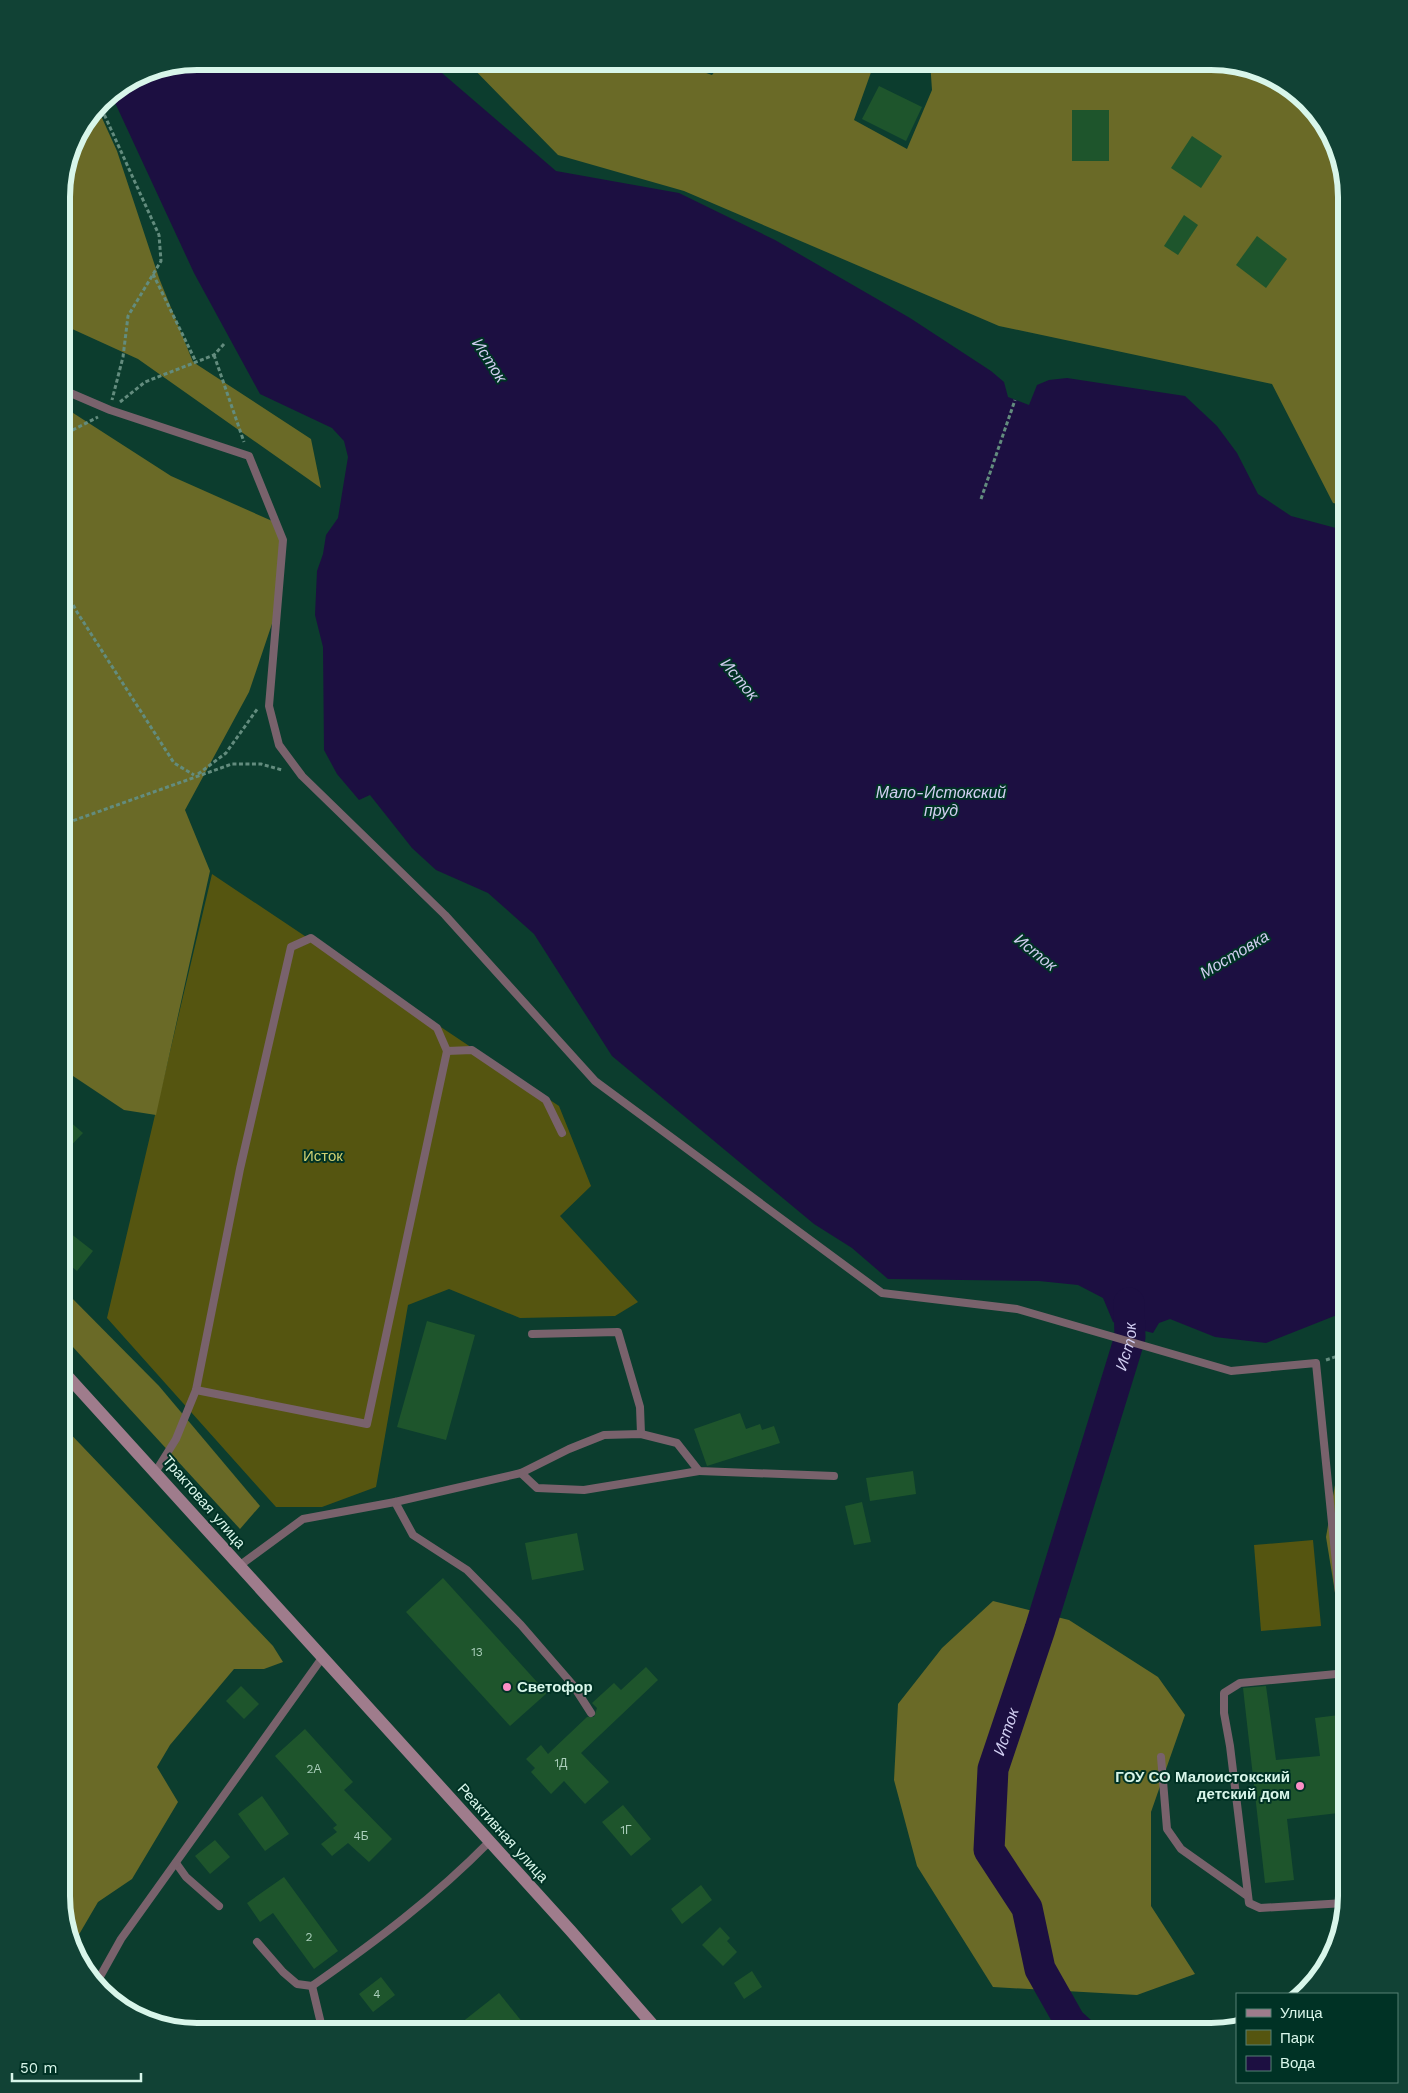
<svg xmlns="http://www.w3.org/2000/svg" width="1408" height="2093" font-family="'Work Sans',sans-serif">
	<style>
		.green { fill: #555510 }
		.forest { fill: #6a6a27 }
		.water { fill: #1c0f41 }
		.lines { fill: none; stroke-linecap: round; stroke-linejoin: round }
		.river { stroke: #1c0f41; stroke-width: 31 }
		.building { fill: #1e552c }
		.path { stroke: #638c7e; stroke-width: 3; stroke-dasharray: 4 2.5; stroke-linecap: butt }
		.lane { stroke: #79626c; stroke-width: 8 }
		.secondary { stroke: #9f7c8c; stroke-width: 12 }
		.poi-dot { fill: #fb8fc6; stroke: #003225; stroke-width: 2 }
		.labels { text-anchor: middle; stroke-width: 4; stroke-linejoin: round; paint-order: stroke }
		.number-label { font-size: 12px; fill: #aaceba }
		.park-label { font-size: 15px; fill: #d0d172; stroke: #003225 }
		.street-label { font-size: 15px; fill: #d8f6ea; stroke: #003225 }
		.poi-label { font-size: 15px; font-weight: bold; fill: #d8f6ea; stroke: #003225; text-anchor: start }
		.water-label { font-size: 16px; font-style: italic; fill: #d1cef1; stroke: #003225 }
		.rim { fill: none; stroke: #d8f6ea; stroke-width: 6 }
	</style>
	<rect width="100%" height="100%" fill="#0c3d2e"/>
	<g class="green">
		<path d="M 212,874 L 559,1106 L 591,1186 L 560,1216 L 638,1302 L 615,1316 L 520,1318 L 449,1289 L 408,1305 L 376,1487 L 322,1507 L 276,1507 L 107,1318 Z"/>
		<path d="M 1313,1540 L 1321,1626 L 1261,1631 L 1254,1545 Z"/>
	</g>
	<g class="forest">
		<path d="M 466,61 L 672,61 L 712,75 L 723,61 L 875,61 L 854,120 L 907,149 L 932,90 L 930,61 L 1220,62 L 1279,80 L 1329,129 L 1347,197 L 1347,506 L 1333,503 L 1272,384 L 999,326 L 684,191 L 558,155 Z"/>
		<path d="M 97,107 L 117,151 L 159,278 L 193,362 L 311,439 L 321,488 L 138,359 L 70,328 L 62,336 L 62,188 L 72,145 Z"/>
		<path d="M 61,391 L 70,411 L 171,476 L 279,524 L 279,603 L 249,692 L 185,810 L 210,871 L 156,1115 L 124,1110 L 61,1068 Z"/>
		<path d="M 61,1287 L 159,1386 L 260,1506 L 240,1529 L 61,1334 Z"/>
		<path d="M 61,1424 L 273,1646 L 283,1662 L 264,1669 L 234,1669 L 170,1745 L 157,1767 L 178,1802 L 132,1879 L 98,1902 L 74,1943 L 61,1896 Z"/>
		<path d="M 1347,1446 L 1347,1648 L 1344,1648 L 1326,1537 L 1340,1456 Z"/>
		<path d="M 993,1601 L 1069,1620 L 1158,1677 L 1185,1715 L 1151,1812 L 1151,1906 L 1195,1974 L 1137,1995 L 993,1987 L 917,1866 L 894,1780 L 898,1704 L 942,1648 Z"/>
	</g>
	<path class="water" d="M 197,61 L 428,61 L 556,171 L 679,193 L 775,240 L 910,318 L 991,371 L 1004,382 L 1008,397 L 1029,405 L 1037,385 L 1049,380 L 1067,378 L 1185,396 L 1217,426 L 1237,453 L 1258,494 L 1291,516 L 1347,531 L 1347,1311 L 1266,1343 L 1215,1337 L 1170,1319 L 1159,1323 L 1153,1333 L 1137,1329 L 1134,1339 L 1124,1336 L 1126,1327 L 1113,1322 L 1103,1298 L 1078,1285 L 1039,1281 L 888,1279 L 852,1248 L 814,1224 L 612,1056 L 534,934 L 488,893 L 436,870 L 412,848 L 370,795 L 359,800 L 337,774 L 324,750 L 323,647 L 315,615 L 317,571 L 323,554 L 326,535 L 338,518 L 348,457 L 344,441 L 332,428 L 260,394 L 194,273 L 111,94 L 145,71 Z"/>
	<g class="lines">
		<path class="river" id="s1" d="M 1081,2032 L 1070,2022 L 1040,1969 L 1027,1908 L 989,1850 L 993,1769 L 1040,1629 L 1123,1360 L 1130,1337 L 1129,1303"/>
	</g>
	<g class="building">
		<path d="M 879,86 L 922,107 L 906,141 L 862,119 Z"/>
		<rect x="1072" y="110" width="37" height="51"/>
		<path d="M 1192,136 L 1222,156 L 1201,188 L 1171,168 Z"/>
		<path d="M 1184,215 L 1198,225 L 1178,255 L 1164,246 Z"/>
		<path d="M 1257,236 L 1287,259 L 1266,288 L 1236,265 Z"/>
		<path d="M 61,1114 L 83,1133 L 61,1156 Z"/>
		<path d="M 61,1226 L 93,1251 L 77,1271 L 61,1258 Z"/>
		<path d="M 427,1321 L 475,1335 L 446,1440 L 397,1427 Z"/>
		<path d="M 740,1413 L 746,1429 L 760,1424 L 762,1430 L 774,1426 L 780,1443 L 707,1466 L 694,1429 Z"/>
		<path d="M 913,1471 L 916,1494 L 870,1501 L 866,1478 Z"/>
		<path d="M 862,1502 L 871,1542 L 854,1545 L 845,1506 Z"/>
		<path d="M 577,1533 L 584,1570 L 532,1580 L 525,1543 Z"/>
		<path d="M 443,1578 L 547,1693 L 510,1726 L 406,1612 Z"/>
		<path d="M 646,1667 L 658,1680 L 581,1753 L 609,1782 L 585,1804 L 564,1781 L 551,1794 L 531,1772 L 535,1768 L 526,1759 L 541,1745 L 548,1754 L 587,1717 L 594,1717 L 597,1708 L 592,1703 L 614,1683 L 621,1690 Z"/>
		<path d="M 241,1686 L 259,1704 L 244,1719 L 226,1701 Z"/>
		<path d="M 1266,1686 L 1276,1760 L 1320,1756 L 1315,1718 L 1347,1714 L 1347,1812 L 1287,1819 L 1294,1880 L 1265,1883 L 1243,1688 Z"/>
		<path d="M 305,1729 L 353,1782 L 344,1790 L 392,1839 L 369,1862 L 348,1843 L 332,1856 L 321,1844 L 337,1832 L 333,1828 L 337,1825 L 275,1756 Z"/>
		<path d="M 262,1796 L 289,1834 L 265,1851 L 238,1814 Z"/>
		<path d="M 623,1805 L 651,1839 L 631,1856 L 602,1822 Z"/>
		<path d="M 215,1840 L 230,1857 L 210,1874 L 195,1856 Z"/>
		<path d="M 284,1877 L 338,1951 L 314,1969 L 273,1913 L 260,1922 L 247,1903 Z"/>
		<path d="M 701,1885 L 712,1900 L 682,1924 L 671,1909 Z"/>
		<path d="M 720,1927 L 730,1938 L 727,1941 L 737,1952 L 723,1966 L 702,1945 Z"/>
		<path d="M 752,1971 L 762,1987 L 744,1999 L 734,1983 Z"/>
		<path d="M 381,1977 L 395,1995 L 373,2012 L 359,1994 Z"/>
		<path d="M 499,1993 L 523,2023 L 512,2032 L 467,2032 L 461,2023 Z"/>
	</g>
	<g class="lines">
		<g class="path">
			<path d="M 99,103 L 159,235 L 161,261 L 128,316 L 123,357 L 112,400"/>
			<path d="M 153,274 L 196,362"/>
			<path d="M 214,355 L 244,442"/>
			<path d="M 120,402 L 145,382 L 214,355 L 224,344"/>
			<path d="M 61,436 L 98,417"/>
			<path d="M 981,499 L 1015,400"/>
			<path d="M 61,582 L 77,612 L 174,763 L 194,775"/>
			<path d="M 198,774 L 226,753 L 258,708"/>
			<path d="M 61,825 L 232,764 L 261,764 L 282,770"/>
			<path d="M 1326,1360 L 1347,1353"/>
		</g>
		<g class="lane">
			<path d="M 61,389 L 110,410 L 249,456 L 283,540 L 269,706 L 279,745 L 302,776 L 445,915 L 595,1081 L 882,1293 L 1017,1309 L 1231,1371 L 1316,1363 L 1347,1673 L 1240,1683 L 1224,1693 L 1224,1713 L 1230,1746 L 1249,1903 L 1260,1908 L 1345,1903"/>
			<path d="M 532,1334 L 618,1332 L 640,1407 L 641,1434"/>
			<path d="M 196,1390 L 240,1169 L 291,947 L 311,938 L 437,1028 L 447,1051 L 472,1050 L 546,1100 L 562,1133"/>
			<path d="M 156,1471 L 176,1439 L 196,1390 L 367,1424 L 447,1051"/>
			<path d="M 521,1473 L 537,1488 L 584,1490 L 699,1471"/>
			<path d="M 395,1502 L 413,1535 L 467,1570 L 521,1625 L 573,1685 L 591,1713"/>
			<path d="M 239,1566 L 303,1519 L 395,1502 L 521,1473 L 569,1449 L 604,1435 L 641,1434 L 677,1443 L 699,1471 L 834,1476"/>
			<path d="M 1161,1757 L 1167,1829 L 1181,1849 L 1246,1895"/>
			<path d="M 176,1863 L 186,1877 L 219,1906"/>
			<path d="M 257,1942 L 283,1972 L 297,1984 L 312,1986 C 375,1942 435,1897 489,1842"/>
			<path d="M 97,1982 L 121,1939 L 322,1658"/>
			<path d="M 312,1986 L 323,2032"/>
		</g>
		<path class="secondary" d="M 61,1369 L 570,1930 L 659,2032"/>
	</g>
	<g class="poi-dot">
		<circle cx="507" cy="1687" r="5"/>
		<circle cx="1300" cy="1786" r="5"/>
	</g>
	<g class="labels">
		<g class="number-label">
			<text x="477" y="1656">13</text>
			<text x="561" y="1767">1Д</text>
			<text x="314" y="1773">2А</text>
			<text x="626" y="1834">1Г</text>
			<text x="361" y="1840">4Б</text>
			<text x="309" y="1941">2</text>
			<text x="377" y="1998">4</text>
		</g>
		<g class="park-label">
			<text x="323" y="1161">Исток</text>
		</g>
		<g class="street-label">
			<text transform="translate(204 1502) rotate(49)" y="5">Трактовая улица</text>
			<text transform="translate(503 1833) rotate(48)" y="5">Реактивная улица</text>
		</g>
		<g class="poi-label">
			<text x="517" y="1692">Светофор</text>
			<text x="1290" y="1782" text-anchor="end">ГОУ СО Малоистокский<tspan x="1290" dy="17">детский дом</tspan></text>
		</g>
		<g class="water-label">
			<text transform="translate(490 360) rotate(57)" y="6">Исток</text>
			<text transform="translate(740 679) rotate(50)" y="6">Исток</text>
			<text x="941" y="798">Мало-Истокский<tspan x="941" dy="18">пруд</tspan></text>
			<text transform="translate(1036 952) rotate(39)" y="6">Исток</text>
			<text transform="translate(1234 954) rotate(-31)" y="6">Мостовка</text>
			<text dy="6" stroke="none"><textPath href="#s1" startOffset="732">Исток</textPath></text>
			<text dy="6" stroke="none"><textPath href="#s1" startOffset="328">Исток</textPath></text>
		</g>
	</g>
	<path d="M0 0H1408V2093H0ZM197 70H1211A127 127 0 0 1 1338 197V1896A127 127 0 0 1 1211 2023H197A127 127 0 0 1 70 1896V197A127 127 0 0 1 197 70Z" fill="#114235" fill-rule="evenodd"/>
	<path class="rim" d="M197 70H1211A127 127 0 0 1 1338 197V1896A127 127 0 0 1 1211 2023H197A127 127 0 0 1 70 1896V197A127 127 0 0 1 197 70Z"/>
	<rect x="1236" y="1993" width="162" height="90" fill="#003225" stroke="#568074"/>
	<rect x="1246" y="2009" width="25" height="8" fill="#9f7c8c" stroke="#568074"/>
	<text x="1280" y="2018" font-size="15" fill="#d8f6ea">Улица</text>
	<rect x="1246" y="2030" width="25" height="15" fill="#555510" stroke="#568074"/>
	<text x="1280" y="2043" font-size="15" fill="#d8f6ea">Парк</text>
	<rect x="1246" y="2056" width="25" height="15" fill="#1c0f41" stroke="#568074"/>
	<text x="1280" y="2068" font-size="15" fill="#d8f6ea">Вода</text>
	<path d="M12 2073v8h129v-8" fill="none" stroke="#d8f6ea" stroke-width="2.5"/>
	<text x="20" y="2073" font-size="15" fill="#d8f6ea" stroke="#003225" stroke-width="4" paint-order="stroke">50 m</text>
</svg>
